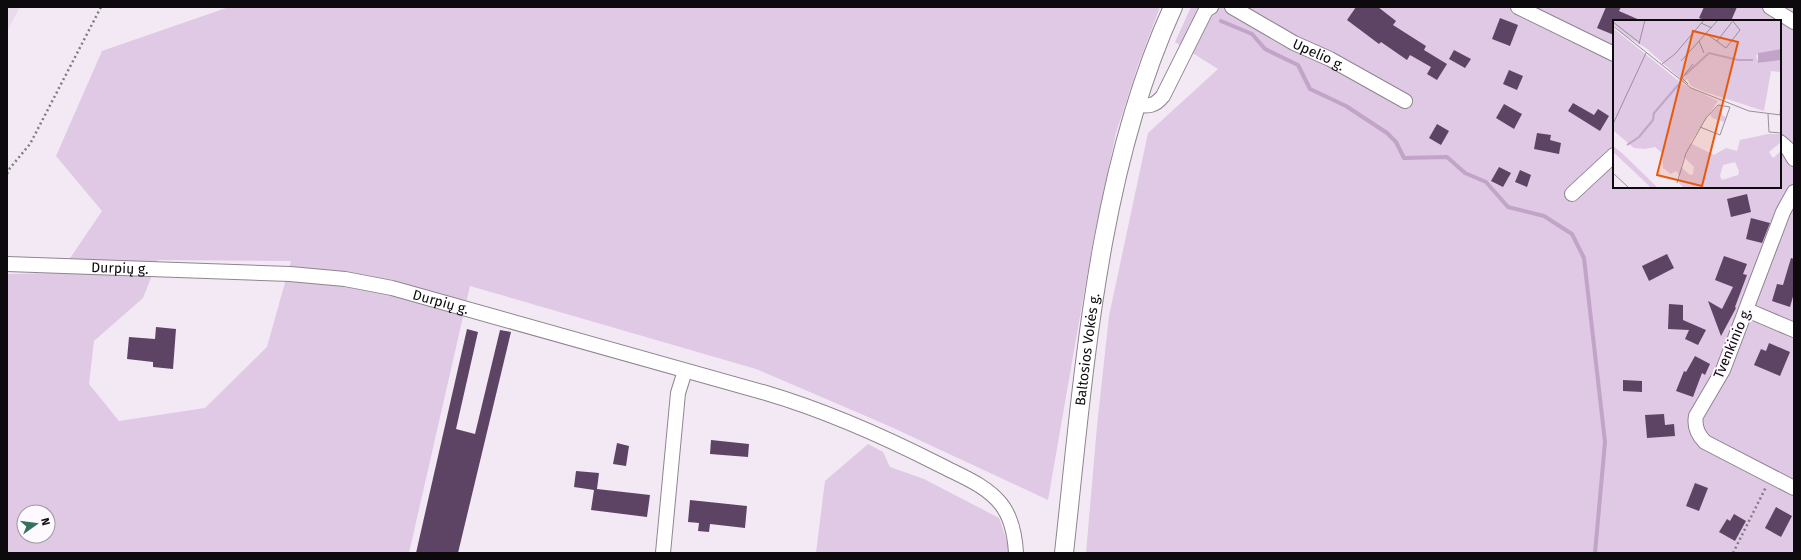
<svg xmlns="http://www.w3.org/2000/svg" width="1801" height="560" font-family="'Fira Sans',sans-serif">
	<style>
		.built { fill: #eadbec }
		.green { fill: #dfc9e4; fill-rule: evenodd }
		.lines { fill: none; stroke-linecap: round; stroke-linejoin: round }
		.stream { stroke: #c2a4c8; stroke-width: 4 }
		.building { fill: #5e4464 }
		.minor-casing { stroke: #8e858f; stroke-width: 16 }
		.major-casing { stroke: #8e858f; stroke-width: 20 }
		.path { stroke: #817a82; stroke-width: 2.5; stroke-dasharray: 2 3; stroke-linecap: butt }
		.minor { stroke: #fff; stroke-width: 14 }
		.major { stroke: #fff; stroke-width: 18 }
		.labels { text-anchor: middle; stroke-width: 4; stroke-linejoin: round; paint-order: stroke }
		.street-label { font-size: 14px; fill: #0d0a0e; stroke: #fdf9fe }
		.inset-river { fill: none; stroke: #c2a4c8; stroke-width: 2 }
		.inset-road { fill: none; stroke: #979099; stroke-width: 1 }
		.view { fill: #e8590c; fill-opacity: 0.15; stroke: #e8590c; stroke-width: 2 }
		.inset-edge { fill: none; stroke: #0d0a0e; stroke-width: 2 }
	</style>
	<rect width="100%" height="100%" fill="#f3e9f5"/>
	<path class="built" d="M 7,7 L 20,7 L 7,31 Z"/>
	<g class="green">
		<path d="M 229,7 L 1160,7 L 1137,68 L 1116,133 L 1094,236 L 1048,500 L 889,426 L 756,369 L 470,286 L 409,553 L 7,553 L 7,274 L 60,273 L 102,211 L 56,156 L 102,51 ZM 158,260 L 291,261 L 267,347 L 205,408 L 119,421 L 89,384 L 94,341 L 143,298 ZM 24,512 L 48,512 L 48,536 L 24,536 Z"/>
		<path d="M 1191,7 L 1794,7 L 1794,553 L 1086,553 L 1097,426 L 1109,316 L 1148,133 L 1218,69 L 1175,42 ZM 1614,21 L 1780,21 L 1780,187 L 1614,187 Z"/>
		<path d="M 868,444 L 883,452 L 890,467 L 924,479 L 999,518 L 1009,547 L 1008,553 L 816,553 L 825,481 Z"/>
	</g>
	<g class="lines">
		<path class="stream" d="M 1221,21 L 1252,34 L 1265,49 L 1298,65 L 1310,89 L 1346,106 L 1387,133 L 1396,142 L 1404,158 L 1447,157 L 1465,173 L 1486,182 L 1508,207 L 1544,216 L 1572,234 L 1584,258 L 1605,442 L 1595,553"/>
	</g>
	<g class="building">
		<path d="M 1356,7 L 1378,7 L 1396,21 L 1393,25 L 1426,46 L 1424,50 L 1447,64 L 1437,80 L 1427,74 L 1431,67 L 1410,55 L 1407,60 L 1381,42 L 1379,44 L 1347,20 Z"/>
		<path d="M 1606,7 L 1621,7 L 1619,11 L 1642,21 L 1614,21 L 1614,35 L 1597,28 Z"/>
		<path d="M 1704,7 L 1737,7 L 1731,21 L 1707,21 L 1699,18 Z"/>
		<path d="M 1500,18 L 1518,25 L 1510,46 L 1492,39 Z"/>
		<path d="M 1454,50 L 1471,59 L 1465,68 L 1449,59 Z"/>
		<path d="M 1509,70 L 1523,76 L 1517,90 L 1503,84 Z"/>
		<path d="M 1573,103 L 1594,115 L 1598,109 L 1609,116 L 1600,131 L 1568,111 Z"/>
		<path d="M 1504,104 L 1522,114 L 1514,129 L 1496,118 Z"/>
		<path d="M 1437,124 L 1449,131 L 1441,145 L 1429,138 Z"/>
		<path d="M 1537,133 L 1551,135 L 1550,140 L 1561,143 L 1559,154 L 1534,149 Z"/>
		<path d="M 1499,167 L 1511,173 L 1503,187 L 1491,181 Z"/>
		<path d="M 1520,170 L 1531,175 L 1527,187 L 1515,182 Z"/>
		<path d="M 1747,194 L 1751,212 L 1731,217 L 1727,199 Z"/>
		<path d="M 1751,218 L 1770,223 L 1762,243 L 1746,239 Z"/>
		<path d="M 1667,254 L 1674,268 L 1649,281 L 1642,266 Z"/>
		<path d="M 1724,256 L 1747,264 L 1743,274 L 1747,275 L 1735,307 L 1736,308 L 1721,336 L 1708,301 L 1722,309 L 1733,287 L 1715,280 Z"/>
		<path d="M 1791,258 L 1794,259 L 1794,293 L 1790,307 L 1772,301 L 1777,284 L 1783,285 Z"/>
		<path d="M 1669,304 L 1683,305 L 1683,320 L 1706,330 L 1698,345 L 1685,339 L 1689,330 L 1668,329 Z"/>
		<path d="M 156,327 L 176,329 L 173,369 L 153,367 L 153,362 L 127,359 L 129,337 L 155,339 Z"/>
		<path d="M 467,329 L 478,332 L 456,429 L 475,434 L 500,330 L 511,332 L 458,553 L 416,553 Z"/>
		<path d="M 1769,343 L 1790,352 L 1780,376 L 1754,365 L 1761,349 L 1766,351 Z"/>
		<path d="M 1695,356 L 1710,364 L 1705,375 L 1702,373 L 1693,397 L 1676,391 L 1684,371 L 1686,372 Z"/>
		<path d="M 1623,380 L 1642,381 L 1642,392 L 1623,391 Z"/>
		<path d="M 1664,414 L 1665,425 L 1674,424 L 1675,436 L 1647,438 L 1645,415 Z"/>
		<path d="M 711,440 L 749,444 L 748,457 L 710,454 Z"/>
		<path d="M 617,443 L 629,446 L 626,466 L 613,464 Z"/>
		<path d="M 576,471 L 599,473 L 597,489 L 650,495 L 647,517 L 591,510 L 594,490 L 574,487 Z"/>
		<path d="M 1695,483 L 1708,488 L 1699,511 L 1686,506 Z"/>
		<path d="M 690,500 L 747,506 L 745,528 L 710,524 L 709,532 L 698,531 L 699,523 L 688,522 Z"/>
		<path d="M 1776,507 L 1792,516 L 1781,537 L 1765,528 Z"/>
		<path d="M 1734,514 L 1746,521 L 1735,541 L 1719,532 L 1727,519 L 1730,521 Z"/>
	</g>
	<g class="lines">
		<defs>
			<g id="minor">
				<path id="s1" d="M 1232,7 L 1294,43 L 1330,59 L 1405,101"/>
				<path d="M 1518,7 L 1614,54"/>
				<path d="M 1770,7 L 1794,22"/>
				<path d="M 1136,104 C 1148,107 1155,106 1163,96 L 1206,10 L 1211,7"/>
				<path d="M 1780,142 L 1788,149 L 1794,159"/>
				<path d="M 1794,192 L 1783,212 L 1723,370 L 1696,416 C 1694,426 1698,435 1705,442 L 1794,488"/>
				<path d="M 1572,194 L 1614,155"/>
				<path id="s2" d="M 7,264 L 290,274 L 345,279 L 392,288 L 766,393 C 827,411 883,436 940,465 C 961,476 986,485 1001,504 C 1012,518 1015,536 1016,553"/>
				<path d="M 1747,310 L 1794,330"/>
				<path d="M 663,553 L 678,393 L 685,371"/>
			</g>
			<g id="major">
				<path id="s3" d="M 1064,553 C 1084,373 1097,173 1173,7"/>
			</g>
		</defs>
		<use href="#minor" class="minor-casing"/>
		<use href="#major" class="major-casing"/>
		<g class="path">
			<path d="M 7,174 L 10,168 L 30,144 L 101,7"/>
			<path d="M 1733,553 L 1766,487"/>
		</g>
		<use href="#minor" class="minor"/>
		<use href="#major" class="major"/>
	</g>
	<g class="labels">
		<g class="street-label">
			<text dy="5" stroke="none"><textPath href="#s1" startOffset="99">Upelio g.</textPath></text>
			<text dy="5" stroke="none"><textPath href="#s2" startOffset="113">Durpių g.</textPath></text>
			<text dy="5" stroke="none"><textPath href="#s2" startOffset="437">Durpių g.</textPath></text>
			<text transform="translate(1732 343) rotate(-67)" y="5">Tvenkinio g.</text>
			<text dy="5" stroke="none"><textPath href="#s3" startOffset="205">Baltosios Vokės g.</textPath></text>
		</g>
	</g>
	<g transform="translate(1613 20)">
		<rect width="168" height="168" fill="#f3e9f5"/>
		<path d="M 0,0 L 168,0 L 168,29 L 146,33 L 143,36 L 146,43 L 168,40 L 168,52 L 158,51 L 151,91 L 92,72 L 78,66 L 74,59 L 71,62 L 33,28 L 11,15 L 0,4 ZM 0,8 L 68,63 L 105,81 L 77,123 L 101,135 L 113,128 L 124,131 L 127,120 L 155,114 L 168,114 L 168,122 L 156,132 L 160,138 L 168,131 L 168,168 L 71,168 L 66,163 L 67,156 L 63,151 L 58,154 L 50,148 L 49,133 L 42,127 L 31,129 L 21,128 L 0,110 ZM 71,137 L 81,147 L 80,154 L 77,155 L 68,147 ZM 122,142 L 126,151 L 125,155 L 109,160 L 107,156 L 110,145 ZM 106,85 L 109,86 L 109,95 L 113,97 L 111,102 L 99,98 L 97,94 ZM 0,126 L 9,133 L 45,168 L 38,168 L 30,160 L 0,132 Z" fill="#dfc9e4" fill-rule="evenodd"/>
		<path d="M 168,29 L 168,40 L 145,43 L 145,33 Z" fill="#c2a4c8"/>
		<path class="inset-river" d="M 72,55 L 96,33 L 125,40 L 140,40M 14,125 L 26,117 L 40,100 L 41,93 L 66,64"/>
		<path class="inset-road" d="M 0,2 L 27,23M 88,3 L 99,8M 0,6 L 78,68 L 136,91 L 168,95M 94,14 L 113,28 L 127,10 L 119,0M 86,21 L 91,33M 104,21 L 119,2M 26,24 L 32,0M 68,41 L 105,0M 49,44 L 62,34 L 91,0M 75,64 L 69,58 L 80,44M 155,94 L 156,112 L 168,113M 167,95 L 168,83M 0,104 L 33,33M 87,107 L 107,115 L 117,87M 0,153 L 16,168M 64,163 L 73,133 L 93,98 L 105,85 L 117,87"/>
		<path class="view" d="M 80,11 L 125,22 L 89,166 L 44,155 Z"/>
		<rect width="168" height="168" class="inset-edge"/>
	</g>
	<rect width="1801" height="560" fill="none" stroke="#0d0a0e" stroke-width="16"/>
	<g transform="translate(36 524) rotate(76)"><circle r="19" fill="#fdf9fe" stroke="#9d999e"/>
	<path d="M0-3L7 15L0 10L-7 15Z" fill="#34725f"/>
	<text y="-6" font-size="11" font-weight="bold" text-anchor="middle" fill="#0d0a0e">N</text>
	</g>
</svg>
